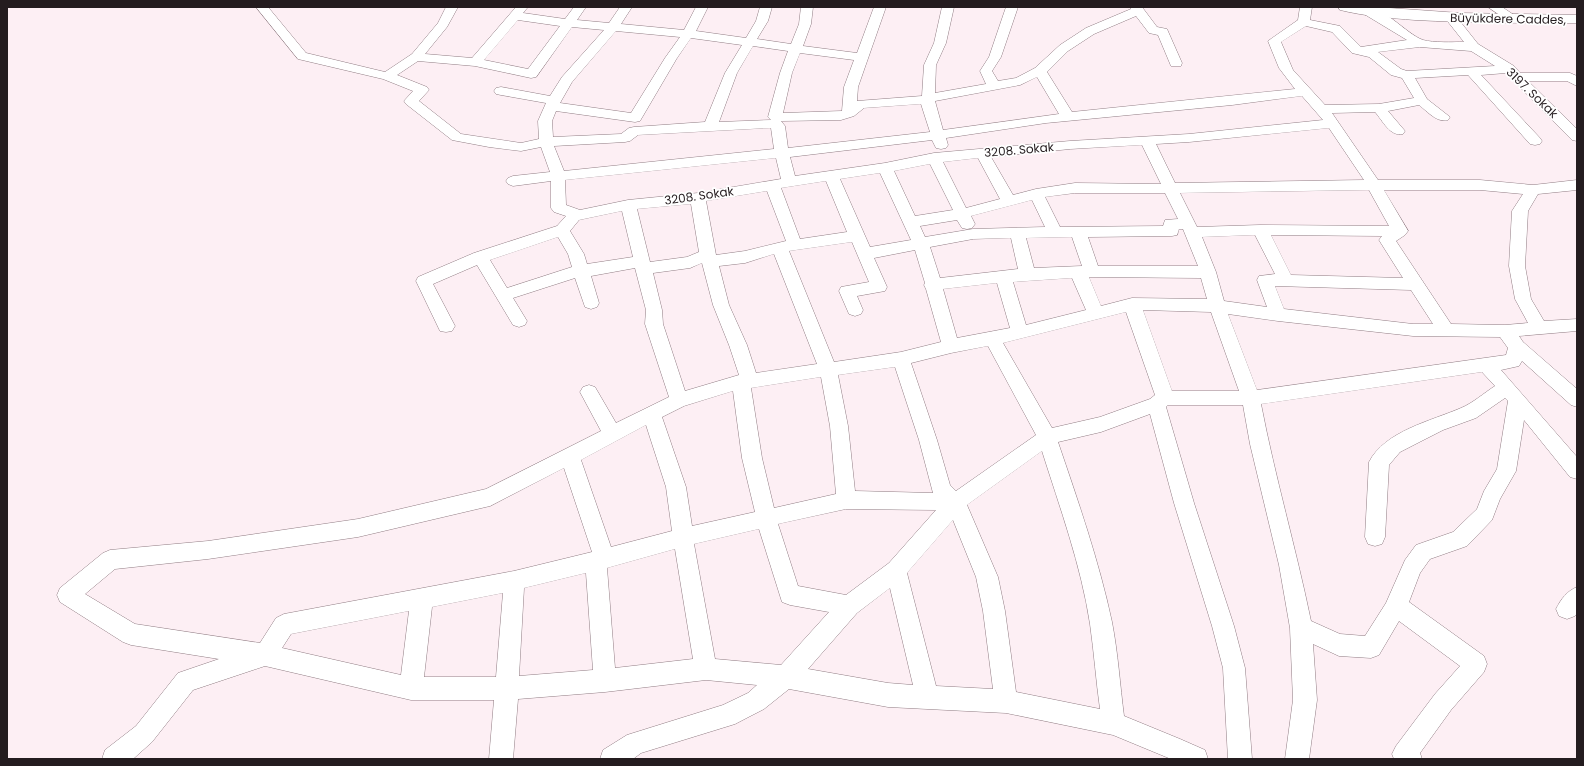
<svg xmlns="http://www.w3.org/2000/svg" width="1584" height="766" font-family="Poppins,sans-serif">
	<style>
		.lines { fill: none; stroke-linecap: round; stroke-linejoin: round }
		.minor-casing { stroke: #917d84; stroke-width: 1 }
		.tertiary-casing { stroke: #917d84; stroke-width: 1 }
		.minor { fill: #fff; fill-rule: evenodd }
		.tertiary { fill: #fff; fill-rule: evenodd }
		.labels { text-anchor: middle; stroke-width: 3.5; stroke-linejoin: round; paint-order: stroke }
		.far-street-label { font-size: 12px; fill: #241c1f; stroke: #fff }
	</style>
	<rect width="100%" height="100%" fill="#fdeff4"/>
	<g class="lines">
		<defs>
			<g id="minor">
				<path d="M 256,7 L 268,7 L 306,53 L 385,72 L 412,54 L 438,23 L 446,7 L 458,7 L 447,27 L 425,54 L 472,58 L 516,7 L 528,7 L 523,13 L 565,19 L 574,7 L 586,7 L 577,20 L 609,23 L 620,7 L 632,7 L 621,24 L 684,30 L 696,7 L 708,7 L 696,31 L 746,38 L 756,21 L 760,7 L 772,7 L 768,21 L 757,39 L 791,44 L 799,24 L 801,7 L 813,7 L 811,24 L 803,46 L 857,53 L 874,7 L 886,7 L 858,87 L 857,101 L 922,96 L 924,65 L 934,43 L 942,7 L 954,7 L 946,43 L 936,65 L 935,93 L 986,84 L 980,71 L 989,57 L 1006,7 L 1018,7 L 1001,57 L 992,71 L 998,81 L 1016,78 L 1035,68 L 1060,45 L 1086,28 L 1131,9 L 1130,7 L 1142,7 L 1157,27 L 1167,29 L 1182,63 L 1181,66 L 1171,66 L 1158,35 L 1149,33 L 1136,16 L 1094,34 L 1068,51 L 1047,72 L 1072,112 L 1295,89 L 1279,68 L 1268,41 L 1298,20 L 1300,7 L 1312,7 L 1310,20 L 1340,26 L 1361,47 L 1407,40 L 1364,14 L 1362,11 L 1364,8 C 1382,4 1406,34 1423,40 C 1434,43 1452,42 1464,42 L 1445,18 L 1447,15 L 1455,15 L 1478,44 L 1514,66 L 1520,73 L 1570,73 L 1577,76 L 1577,86 L 1567,81 L 1528,81 L 1577,129 L 1577,141 L 1572,140 L 1506,73 L 1481,75 L 1540,138 L 1542,141 L 1540,144 L 1535,145 L 1530,144 L 1468,75 L 1415,78 L 1427,99 L 1450,117 L 1448,120 C 1437,123 1428,112 1419,105 L 1388,111 L 1405,131 L 1403,134 C 1390,137 1383,121 1375,112 L 1332,113 L 1378,180 L 1480,180 L 1533,185 L 1577,180 L 1577,190 L 1538,194 L 1528,211 L 1525,266 L 1531,299 L 1544,321 L 1577,319 L 1577,331 L 1519,336 L 1523,342 L 1577,389 L 1577,407 L 1571,405 L 1522,361 L 1519,366 L 1501,370 L 1577,457 L 1577,479 L 1570,477 L 1524,420 L 1516,471 L 1500,499 L 1492,520 L 1467,546 L 1430,559 L 1420,573 L 1409,602 L 1484,656 L 1487,664 L 1484,672 L 1451,710 L 1420,753 L 1422,759 L 1394,759 L 1392,754 L 1396,746 L 1435,694 L 1460,666 L 1399,621 L 1379,655 L 1371,658 L 1339,656 L 1313,644 L 1317,700 L 1309,759 L 1285,759 L 1293,700 L 1290,628 L 1279,565 L 1250,444 L 1243,405 L 1168,405 L 1166,407 L 1194,503 L 1234,626 L 1245,668 L 1252,759 L 1228,759 L 1223,668 L 1212,626 L 1174,503 L 1150,414 L 1101,432 L 1058,442 C 1078,501 1099,561 1112,622 C 1118,653 1120,685 1124,716 L 1180,739 L 1205,750 L 1208,759 L 1171,759 L 1113,735 L 1006,713 L 888,707 L 789,689 L 764,709 L 735,724 L 641,753 L 633,759 L 600,759 L 603,750 L 627,735 L 723,705 L 748,693 L 757,685 L 706,680 L 605,692 L 518,699 L 513,759 L 489,759 L 494,700 L 411,700 L 265,666 L 193,690 L 152,742 L 133,759 L 102,759 L 105,750 L 136,726 L 178,673 L 219,659 L 131,645 L 123,642 L 60,602 L 57,595 L 60,588 L 103,553 L 110,550 L 208,541 L 358,519 L 486,489 L 601,431 L 580,392 L 583,387 L 589,385 L 595,387 L 616,423 L 669,397 L 645,324 L 646,310 L 635,268 L 591,276 L 599,303 L 597,307 L 591,309 L 585,307 L 575,278 L 513,298 L 527,321 L 525,325 L 519,327 L 513,325 L 477,265 L 433,284 L 455,326 L 452,331 L 446,332 L 440,331 L 416,281 L 418,277 L 474,253 L 557,226 L 566,216 L 554,212 L 551,208 L 551,181 L 513,186 L 508,184 L 506,181 L 508,178 L 513,176 L 550,172 L 541,147 L 521,151 L 489,147 L 452,140 L 406,104 L 404,101 L 413,91 L 383,79 L 298,59 ZM 518,20 L 560,26 L 528,69 L 484,60 ZM 1306,26 L 1332,32 L 1352,53 L 1369,57 L 1391,75 L 1402,78 L 1414,98 L 1379,104 L 1325,105 L 1293,70 L 1281,42 ZM 572,27 L 604,30 L 562,77 L 550,96 L 501,87 L 496,88 L 494,91 L 496,94 L 501,95 L 546,103 L 538,121 L 539,139 L 521,143 L 461,134 L 419,101 L 429,90 L 427,87 L 397,75 L 418,61 L 475,66 L 531,78 L 536,77 ZM 616,31 L 680,37 L 665,58 L 631,113 L 560,103 L 572,82 ZM 691,38 L 742,45 L 725,73 L 705,122 L 634,127 L 629,128 L 621,134 L 553,137 L 552,121 L 556,111 L 635,122 L 640,121 L 677,58 ZM 753,46 L 788,51 L 780,73 L 768,117 L 771,120 L 719,122 L 737,73 ZM 1420,47 L 1471,51 L 1495,66 L 1407,71 L 1401,69 L 1378,52 ZM 800,53 L 854,60 L 844,87 L 842,111 L 783,113 L 792,73 ZM 1037,77 L 1059,114 L 943,130 L 935,101 L 1020,85 ZM 1302,96 L 1323,120 L 1189,134 L 1070,141 L 934,153 L 885,163 L 795,176 L 790,157 L 932,140 L 936,148 L 941,149 L 946,148 L 948,145 L 946,138 L 1046,123 L 1232,105 ZM 921,104 L 930,132 L 788,148 L 785,126 L 781,121 L 841,120 L 854,116 L 864,108 ZM 771,128 L 774,149 L 564,171 L 554,146 L 625,142 L 630,141 L 638,135 ZM 1329,128 L 1364,180 L 1175,183 L 1156,144 L 1189,142 ZM 1142,145 L 1161,184 L 1075,183 L 1036,189 L 1013,195 L 991,157 L 1070,149 ZM 776,158 L 781,179 L 698,193 L 628,200 L 580,210 L 566,205 L 565,180 ZM 978,158 L 1000,199 L 966,208 L 943,162 ZM 930,164 L 953,210 L 915,216 L 894,171 ZM 880,173 L 911,240 L 870,247 L 840,179 ZM 826,181 L 847,232 L 800,239 L 781,188 ZM 1369,190 L 1389,226 L 1260,225 L 1197,227 L 1180,193 ZM 1384,190 L 1480,190 L 1523,194 L 1512,211 L 1509,266 L 1515,299 L 1528,323 L 1505,325 L 1451,324 L 1396,241 L 1405,235 L 1408,231 ZM 767,191 L 786,241 L 745,251 L 716,255 L 706,201 ZM 1075,193 L 1165,193 L 1178,219 L 1165,220 L 1163,226 L 1060,227 L 1045,197 ZM 1032,200 L 1045,227 L 973,229 L 925,237 L 920,226 L 957,220 L 962,228 L 967,229 L 972,228 L 975,224 L 971,216 ZM 691,204 L 699,252 L 687,257 L 650,262 L 637,209 ZM 622,211 L 633,257 L 587,264 L 584,254 L 570,231 L 579,220 ZM 1179,229 L 1183,229 L 1198,266 L 1098,266 L 1088,237 L 1172,236 L 1177,235 ZM 1255,235 L 1275,274 L 1259,276 L 1257,280 L 1267,307 L 1224,301 L 1216,272 L 1202,237 ZM 1271,235 L 1382,236 L 1379,240 L 1403,278 L 1291,275 ZM 558,237 L 568,254 L 572,267 L 507,288 L 490,260 ZM 1072,237 L 1082,266 L 1034,268 L 1026,238 ZM 1011,238 L 1018,269 L 940,278 L 930,247 L 973,239 ZM 852,242 L 869,282 L 841,287 L 839,291 L 849,314 L 855,316 L 861,314 L 863,310 L 857,296 L 885,291 L 887,287 L 874,258 L 915,250 L 925,283 L 924,285 L 926,289 L 941,342 L 901,352 L 834,362 L 789,251 ZM 774,254 L 817,364 L 756,373 L 747,345 L 729,305 L 719,266 L 745,263 ZM 702,263 L 713,305 L 729,345 L 739,375 L 685,391 L 663,324 L 662,310 L 653,273 L 690,268 ZM 1089,277 L 1201,278 L 1207,299 L 1132,298 L 1101,306 ZM 1072,278 L 1086,310 L 1026,325 L 1013,282 ZM 997,283 L 1010,328 L 957,338 L 943,289 ZM 1275,286 L 1411,290 L 1433,324 L 1413,324 L 1284,309 ZM 1143,310 L 1211,312 L 1239,391 L 1172,391 ZM 1126,312 L 1155,395 L 1150,399 L 1100,417 L 1052,428 L 1003,343 ZM 1228,314 L 1278,321 L 1413,336 L 1500,337 L 1508,348 L 1506,355 L 1257,390 ZM 988,346 L 1036,435 L 956,491 L 950,485 L 937,440 L 911,363 L 951,353 ZM 895,367 L 919,440 L 933,493 L 855,491 L 848,426 L 838,375 ZM 1482,372 L 1495,386 C 1484,393 1473,403 1461,408 C 1431,421 1385,431 1369,462 L 1365,537 L 1368,544 L 1375,546 L 1382,544 L 1385,537 L 1389,465 L 1400,452 L 1443,430 L 1476,418 L 1505,398 L 1508,401 L 1497,469 L 1484,491 L 1477,509 L 1453,532 L 1416,545 L 1405,560 L 1386,603 L 1365,636 L 1340,634 L 1311,621 C 1296,548 1275,477 1261,404 ZM 821,377 L 830,426 L 836,494 L 774,508 L 762,458 L 751,388 ZM 733,391 L 742,458 L 755,512 L 692,526 L 686,487 L 662,417 L 684,406 ZM 646,425 L 666,487 L 672,531 L 611,547 L 581,460 ZM 1042,451 C 1060,508 1081,565 1090,624 C 1094,652 1096,681 1100,709 L 1016,692 L 1005,611 L 998,577 L 967,505 ZM 564,468 L 592,552 L 514,571 L 284,614 L 276,618 L 260,643 L 135,624 L 85,594 L 115,569 L 208,559 L 358,537 L 490,506 ZM 846,509 L 936,510 L 889,563 L 846,595 L 798,586 L 778,524 ZM 953,520 L 976,577 L 983,611 L 993,689 L 936,686 L 907,573 ZM 759,529 L 782,602 L 790,605 L 829,612 L 781,665 L 715,659 L 694,544 ZM 675,549 L 693,659 L 615,668 L 607,568 ZM 586,573 L 593,670 L 519,676 L 524,588 ZM 890,588 L 913,685 L 888,683 L 808,669 L 857,613 ZM 503,593 L 496,677 L 424,677 L 432,607 ZM 409,611 L 401,675 L 282,648 L 291,634 Z"/>
				<path d="M 1488,7 L 1502,7 L 1520,19 L 1518,22 L 1510,22 Z"/>
				<path d="M 1577,587 L 1577,613 L 1575,616 L 1567,619 L 1559,616 L 1556,609 C 1561,599 1567,591 1577,587 Z"/>
			</g>
			<path id="tertiary" d="M 1338,7 L 1375,7 L 1460,13 L 1577,15 L 1577,23 C 1523,23 1469,23 1415,20 C 1390,18 1364,16 1340,10 Z"/>
		</defs>
		<use href="#minor" class="minor-casing"/>
		<use href="#tertiary" class="tertiary-casing"/>
		<use href="#minor" class="minor"/>
		<use href="#tertiary" class="tertiary"/>
	</g>
	<g class="labels">
		<g class="far-street-label">
			<text transform="translate(1508 19) rotate(1)" y="4">Büyükdere Caddes,</text>
			<text transform="translate(1532 93) rotate(44)" y="4">3197. Sokak</text>
			<text transform="translate(1019 150) rotate(-5)" y="4">3208. Sokak</text>
			<text transform="translate(699 196) rotate(-8)" y="4">3208. Sokak</text>
		</g>
	</g>
	<rect width="1584" height="766" fill="none" stroke="#241c1f" stroke-width="16"/>
</svg>
